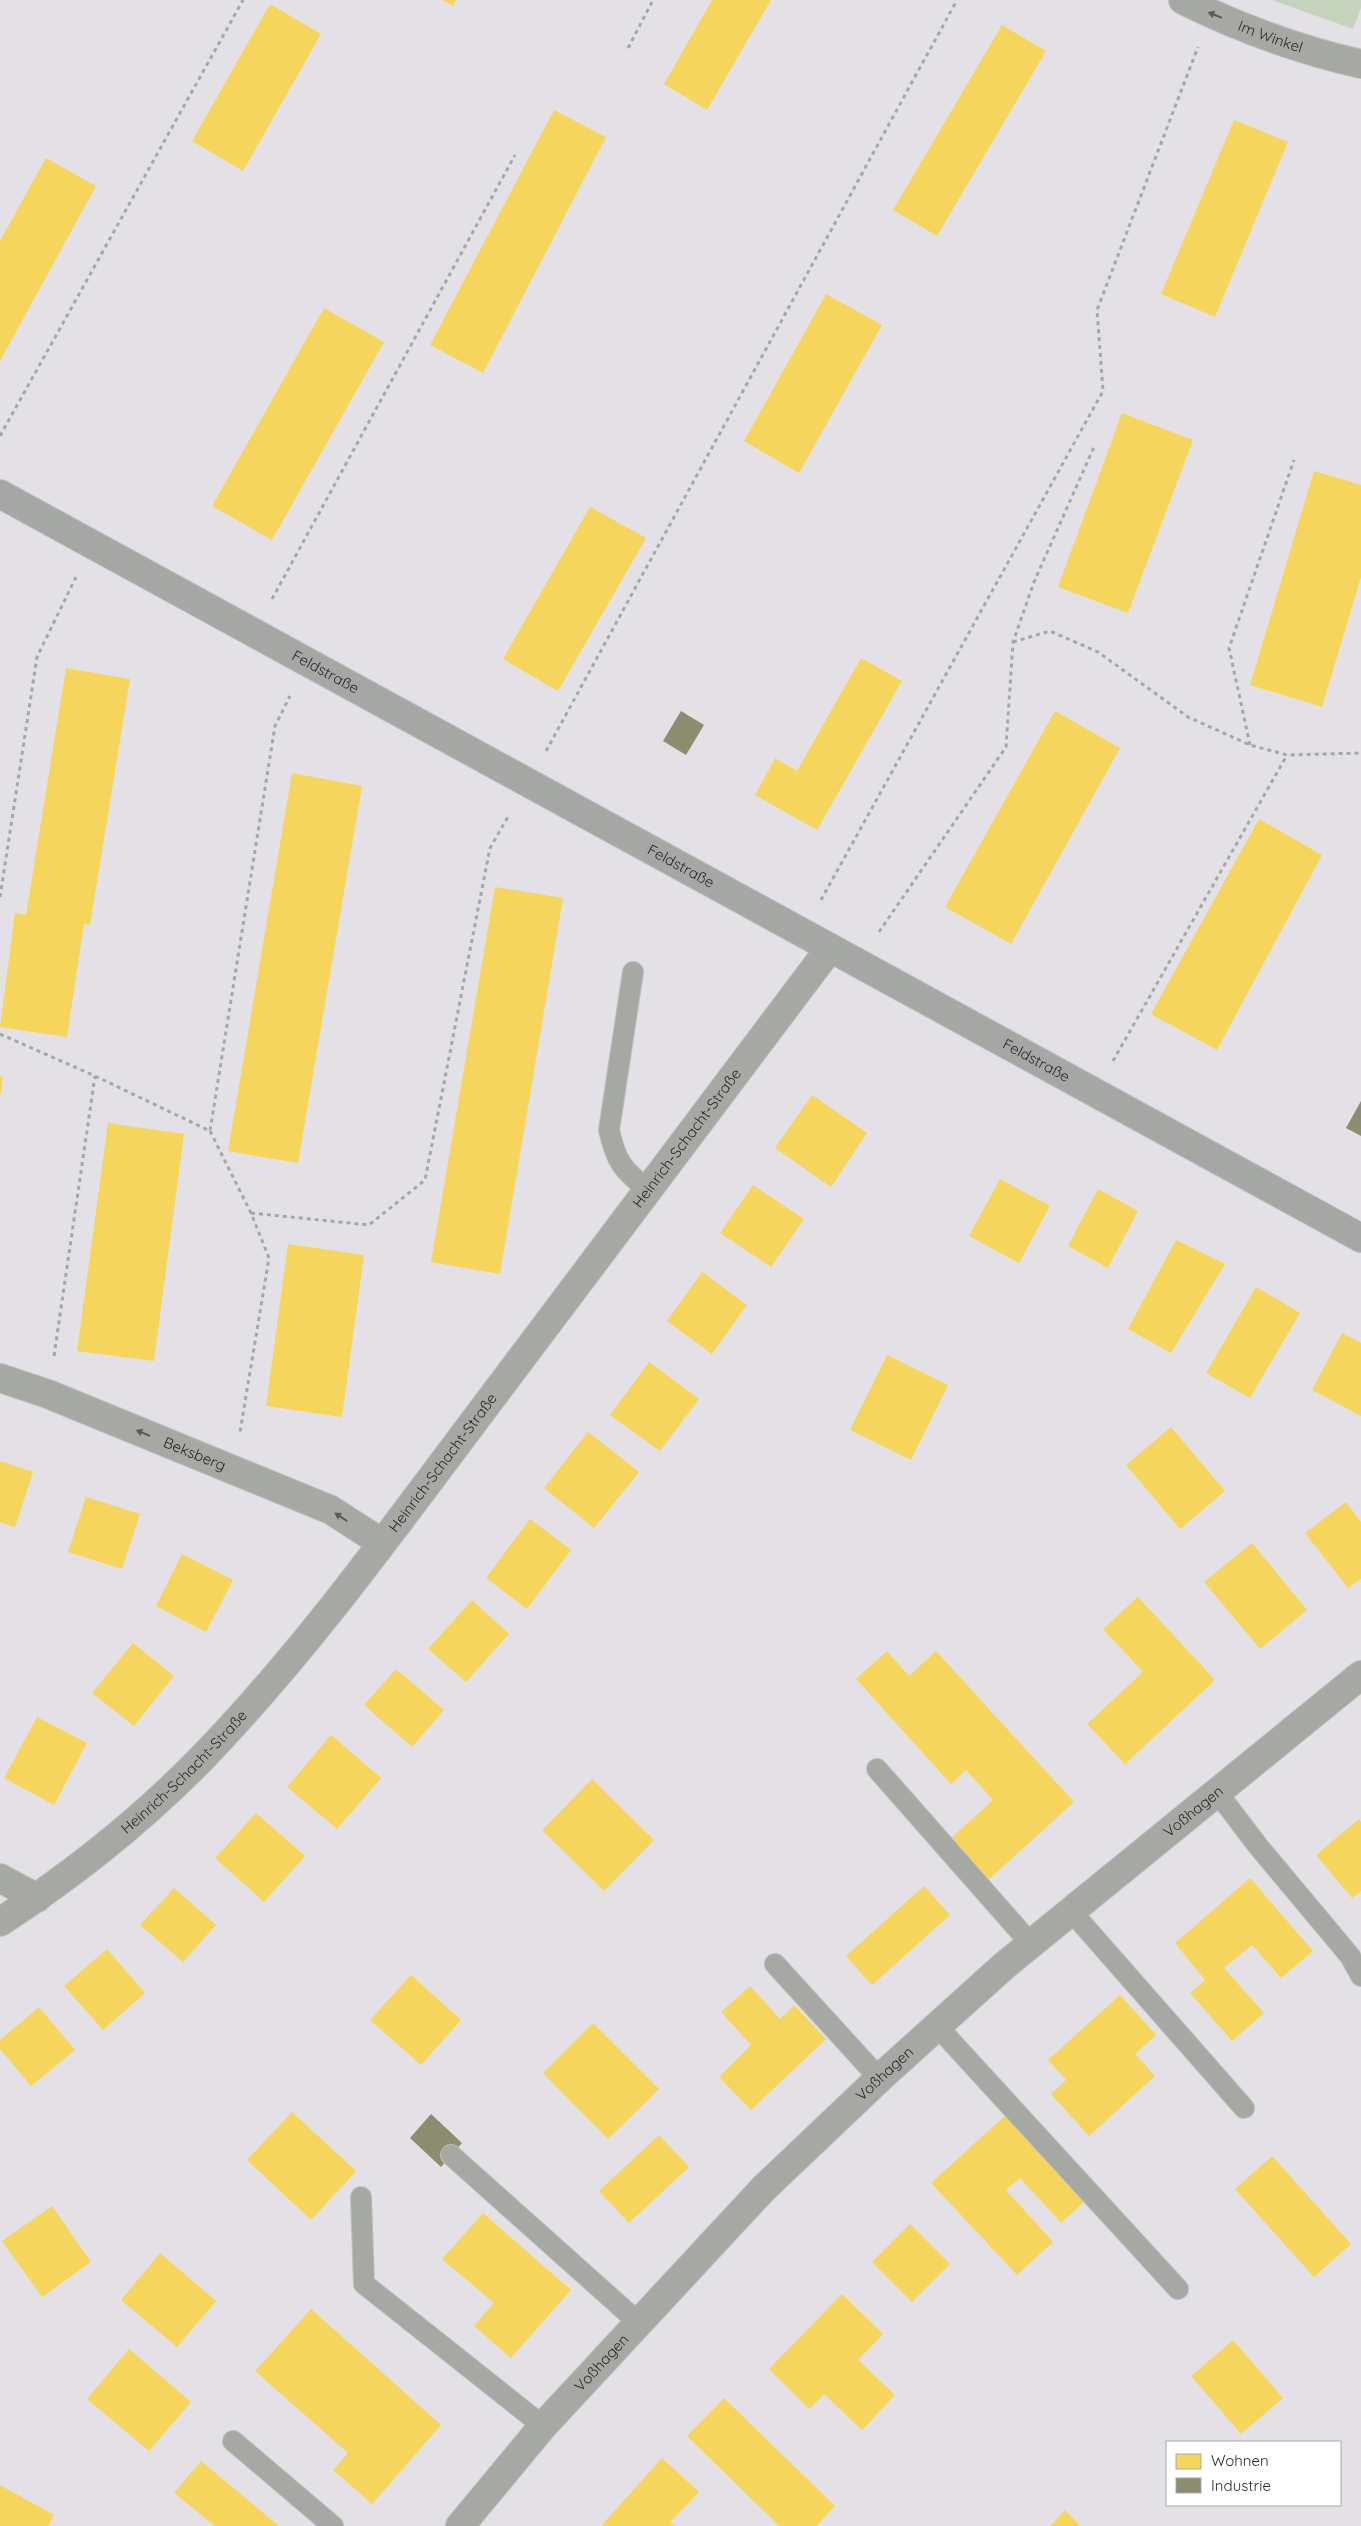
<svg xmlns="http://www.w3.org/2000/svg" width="1361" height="2526" font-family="Quicksand,sans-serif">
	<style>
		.green { fill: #c5d2bc }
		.homes { fill: #f6d55c }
		.industry { fill: #8c8c6e }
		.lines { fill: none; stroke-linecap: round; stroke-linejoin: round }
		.lane-casing { stroke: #bebdbf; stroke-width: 22 }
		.street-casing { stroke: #bebdbf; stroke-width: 30 }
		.secondary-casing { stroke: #bebdbf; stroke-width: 30 }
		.path { stroke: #a7a7a5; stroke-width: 3; stroke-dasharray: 4 4; stroke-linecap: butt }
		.lane { stroke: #a6a8a4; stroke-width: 20 }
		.street { stroke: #a6a8a4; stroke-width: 28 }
		.secondary { stroke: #a5a7a4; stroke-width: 28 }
		.oneway { fill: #5c5b5b }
		.labels { text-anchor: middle; stroke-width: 5; stroke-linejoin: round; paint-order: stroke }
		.street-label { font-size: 15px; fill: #2a282b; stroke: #fff }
	</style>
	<rect width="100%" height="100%" fill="#e3e1e5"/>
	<path class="green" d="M 1272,0 L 1361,0 L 1361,8 L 1353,29 Z"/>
	<g class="homes">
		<path d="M 442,0 L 456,0 L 453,6 Z"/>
		<path d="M 712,0 L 771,0 L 707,110 L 664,84 Z"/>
		<path d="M 270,4 L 321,34 L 243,171 L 192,141 Z"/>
		<path d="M 1002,25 L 1046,51 L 937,236 L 893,210 Z"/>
		<path d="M 554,110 L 606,137 L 483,373 L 430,345 Z"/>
		<path d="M 1234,120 L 1288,142 L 1215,317 L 1161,294 Z"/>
		<path d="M 46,158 L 96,186 L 0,361 L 0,241 Z"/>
		<path d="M 826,294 L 882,325 L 799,473 L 744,441 Z"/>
		<path d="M 324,308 L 384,342 L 272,540 L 212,506 Z"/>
		<path d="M 1122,413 L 1193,440 L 1128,613 L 1058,587 Z"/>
		<path d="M 1314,471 L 1361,485 L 1361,577 L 1322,707 L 1250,685 Z"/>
		<path d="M 590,507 L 646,538 L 558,691 L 503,659 Z"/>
		<path d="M 861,658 L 902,681 L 817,830 L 755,795 L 775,758 L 797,771 Z"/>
		<path d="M 66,668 L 130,679 L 90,925 L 84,924 L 67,1037 L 0,1027 L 15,913 L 26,915 Z"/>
		<path d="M 1055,711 L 1120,748 L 1011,944 L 945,907 Z"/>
		<path d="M 292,773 L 362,786 L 298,1163 L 228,1151 Z"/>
		<path d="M 1259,819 L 1322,855 L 1217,1050 L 1151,1014 Z"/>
		<path d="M 495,887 L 563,898 L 500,1274 L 431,1262 Z"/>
		<path d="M 0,1076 L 3,1077 L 1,1093 L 0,1093 Z"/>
		<path d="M 812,1095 L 867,1133 L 831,1187 L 775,1148 Z"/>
		<path d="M 108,1123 L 184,1134 L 154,1361 L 77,1351 Z"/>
		<path d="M 1000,1179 L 1050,1206 L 1019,1263 L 969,1236 Z"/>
		<path d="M 753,1185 L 804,1219 L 771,1267 L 720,1233 Z"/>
		<path d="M 1098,1189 L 1138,1211 L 1108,1268 L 1068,1246 Z"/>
		<path d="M 1176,1240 L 1225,1264 L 1171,1353 L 1128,1329 Z"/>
		<path d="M 288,1244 L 364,1255 L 342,1417 L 266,1406 Z"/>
		<path d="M 702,1272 L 747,1305 L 712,1354 L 667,1321 Z"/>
		<path d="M 1256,1287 L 1300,1313 L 1250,1398 L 1206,1373 Z"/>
		<path d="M 1342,1333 L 1361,1343 L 1361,1416 L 1312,1390 Z"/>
		<path d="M 887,1355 L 948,1385 L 911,1460 L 850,1430 Z"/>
		<path d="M 649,1362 L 699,1399 L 660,1451 L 610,1415 Z"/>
		<path d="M 1171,1427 L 1225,1491 L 1180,1529 L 1126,1465 Z"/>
		<path d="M 588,1432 L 639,1472 L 594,1528 L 544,1488 Z"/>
		<path d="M 0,1461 L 33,1472 L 15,1527 L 0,1522 Z"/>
		<path d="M 86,1497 L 140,1514 L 122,1569 L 68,1552 Z"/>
		<path d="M 1346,1502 L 1361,1522 L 1361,1579 L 1348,1588 L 1305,1533 Z"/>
		<path d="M 530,1519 L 571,1550 L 527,1609 L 486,1578 Z"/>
		<path d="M 1252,1543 L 1307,1610 L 1260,1649 L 1204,1582 Z"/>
		<path d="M 182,1554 L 233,1580 L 206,1632 L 156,1606 Z"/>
		<path d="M 1138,1597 L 1215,1680 L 1125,1764 L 1087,1724 L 1143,1672 L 1103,1629 Z"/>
		<path d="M 472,1600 L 509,1634 L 466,1682 L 428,1649 Z"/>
		<path d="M 133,1643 L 174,1676 L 134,1726 L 92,1693 Z"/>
		<path d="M 887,1651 L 909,1676 L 936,1651 L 1074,1802 L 986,1882 L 949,1840 L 993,1800 L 966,1770 L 951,1784 L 856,1679 Z"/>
		<path d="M 396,1669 L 444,1710 L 412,1747 L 364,1705 Z"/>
		<path d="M 37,1717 L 87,1743 L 54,1805 L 4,1778 Z"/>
		<path d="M 331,1735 L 381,1778 L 337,1829 L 287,1787 Z"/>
		<path d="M 592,1779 L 654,1840 L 604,1891 L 542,1830 Z"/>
		<path d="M 256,1813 L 305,1856 L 264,1902 L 215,1858 Z"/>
		<path d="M 1359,1819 L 1361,1822 L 1361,1891 L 1352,1898 L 1316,1855 Z"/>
		<path d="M 1250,1878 L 1313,1951 L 1281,1978 L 1252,1945 L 1224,1968 L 1264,2013 L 1232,2041 L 1190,1993 L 1205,1980 L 1175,1943 Z"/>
		<path d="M 924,1886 L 950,1915 L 872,1985 L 846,1956 Z"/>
		<path d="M 174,1888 L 216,1925 L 183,1962 L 140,1925 Z"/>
		<path d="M 107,1949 L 145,1993 L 103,2030 L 64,1986 Z"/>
		<path d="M 411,1975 L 461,2020 L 421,2065 L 370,2020 Z"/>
		<path d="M 750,1986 L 780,2019 L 794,2005 L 826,2039 L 751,2110 L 719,2077 L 751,2045 L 721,2012 Z"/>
		<path d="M 1120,1995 L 1156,2035 L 1135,2054 L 1155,2076 L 1089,2136 L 1051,2094 L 1066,2080 L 1048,2060 Z"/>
		<path d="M 39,2007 L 75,2050 L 31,2086 L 0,2049 L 0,2040 Z"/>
		<path d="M 593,2023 L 659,2089 L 608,2139 L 543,2073 Z"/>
		<path d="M 292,2112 L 356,2171 L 311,2220 L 247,2160 Z"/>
		<path d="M 1007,2114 L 1086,2200 L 1061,2223 L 1020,2178 L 1006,2190 L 1053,2242 L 1017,2275 L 931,2183 Z"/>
		<path d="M 659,2135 L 689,2167 L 629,2223 L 599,2191 Z"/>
		<path d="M 1272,2156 L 1351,2244 L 1314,2277 L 1235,2189 Z"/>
		<path d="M 52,2206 L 91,2262 L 42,2297 L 2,2241 Z"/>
		<path d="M 483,2213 L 571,2290 L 511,2358 L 474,2326 L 494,2303 L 442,2259 Z"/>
		<path d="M 910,2224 L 950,2264 L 912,2302 L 872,2262 Z"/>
		<path d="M 160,2253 L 216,2301 L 177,2347 L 121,2300 Z"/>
		<path d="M 842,2294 L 883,2334 L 858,2360 L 895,2395 L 862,2430 L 824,2394 L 809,2409 L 769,2369 Z"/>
		<path d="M 311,2309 L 441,2425 L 372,2504 L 333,2470 L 348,2453 L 255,2371 Z"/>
		<path d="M 1233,2340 L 1283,2398 L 1241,2434 L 1191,2376 Z"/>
		<path d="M 129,2349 L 191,2402 L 149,2451 L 87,2399 Z"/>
		<path d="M 724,2398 L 835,2506 L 816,2526 L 779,2526 L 687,2436 Z"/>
		<path d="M 662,2458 L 699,2492 L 670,2522 L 675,2526 L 601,2526 Z"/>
		<path d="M 201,2461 L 279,2526 L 215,2526 L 174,2493 Z"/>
		<path d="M 0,2485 L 54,2515 L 48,2526 L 0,2526 Z"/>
		<path d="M 1065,2510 L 1081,2526 L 1050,2526 Z"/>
	</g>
	<g class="industry">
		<path d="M 681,711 L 704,725 L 686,755 L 663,741 Z"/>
		<path d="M 1361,1101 L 1361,1136 L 1346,1128 Z"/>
		<path d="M 431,2114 L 462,2143 L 441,2167 L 410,2138 Z"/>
	</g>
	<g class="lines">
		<defs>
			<g id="lane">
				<path d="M 633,972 L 609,1130 C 616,1162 623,1170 648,1190"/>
				<path d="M 877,1769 L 1031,1944"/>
				<path d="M 1217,1792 L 1258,1846 L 1350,1956 L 1361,1976"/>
				<path d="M 1071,1911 L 1244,2108"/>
				<path d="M 775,1964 L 879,2078"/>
				<path d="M 937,2026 L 1178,2289"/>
				<path d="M 451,2155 L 639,2323"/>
				<path d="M 361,2197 L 364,2284 L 543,2426"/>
				<path d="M 233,2441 L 333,2526"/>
			</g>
			<g id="street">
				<path id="s1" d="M 1183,0 C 1239,28 1300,50 1361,64"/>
				<path id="s2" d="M 0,1378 L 48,1394 L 331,1510 L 382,1543"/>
				<path d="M 0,1878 L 37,1898"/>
				<path id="s3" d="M 0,1922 C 74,1874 144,1818 205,1755 C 308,1648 395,1526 484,1408 C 599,1255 715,1101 830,948"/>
				<path id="s4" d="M 460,2526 L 543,2426 L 764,2188 L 883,2075 L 1005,1965 L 1361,1675"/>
			</g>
			<g id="secondary">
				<path id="s5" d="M 0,494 L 1361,1238"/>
			</g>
		</defs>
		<use href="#lane" class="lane-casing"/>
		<use href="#street" class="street-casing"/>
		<use href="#secondary" class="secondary-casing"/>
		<g class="path">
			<path d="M 628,48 L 653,0"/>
			<path d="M 0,436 L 243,0"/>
			<path d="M 272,599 L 515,155"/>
			<path d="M 1013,642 L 1050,631 L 1098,652 L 1188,717 L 1250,745 L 1287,755 L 1361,753"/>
			<path d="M 1250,745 L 1229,648 L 1294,460"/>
			<path d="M 546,751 L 957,0"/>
			<path d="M 0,897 L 37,657 L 76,577"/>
			<path d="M 821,900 L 1103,391 L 1097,310 L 1198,47"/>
			<path d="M 879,932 L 1006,747 L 1013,642 L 1034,582 L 1094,447"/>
			<path d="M 0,1034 L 95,1076 L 210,1131 L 275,726 L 290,696"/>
			<path d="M 1113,1061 L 1287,755"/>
			<path d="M 210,1131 L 251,1213 L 269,1258 L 240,1432"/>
			<path d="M 251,1213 L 369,1225 L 425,1180 L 490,848 L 509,815"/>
			<path d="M 54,1356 L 95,1076"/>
		</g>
		<use href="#lane" class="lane"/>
		<use href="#street" class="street"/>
		<use href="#secondary" class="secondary"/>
	</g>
	<defs><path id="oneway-solid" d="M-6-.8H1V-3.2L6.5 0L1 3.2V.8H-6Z" transform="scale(1.25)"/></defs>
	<g class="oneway">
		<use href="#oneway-solid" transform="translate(1215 15) rotate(-158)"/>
		<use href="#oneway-solid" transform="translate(143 1433) rotate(-158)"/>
		<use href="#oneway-solid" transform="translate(341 1517) rotate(-147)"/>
	</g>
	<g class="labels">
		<g class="street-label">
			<text dy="5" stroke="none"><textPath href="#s1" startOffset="95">Im Winkel</textPath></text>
			<text dy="5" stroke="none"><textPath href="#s5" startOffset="371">Feldstraße</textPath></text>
			<text dy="5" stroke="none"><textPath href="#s5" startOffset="776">Feldstraße</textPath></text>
			<text dy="5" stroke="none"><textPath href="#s5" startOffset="1181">Feldstraße</textPath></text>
			<text dy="5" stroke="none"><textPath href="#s3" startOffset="1048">Heinrich-Schacht-Straße</textPath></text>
			<text dy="5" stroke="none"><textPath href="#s2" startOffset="209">Beksberg</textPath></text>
			<text dy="5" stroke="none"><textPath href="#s3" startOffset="642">Heinrich-Schacht-Straße</textPath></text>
			<text dy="5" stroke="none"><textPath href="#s3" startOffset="238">Heinrich-Schacht-Straße</textPath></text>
			<text dy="5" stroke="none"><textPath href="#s4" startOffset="1026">Voßhagen</textPath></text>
			<text dy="5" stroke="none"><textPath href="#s4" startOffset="621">Voßhagen</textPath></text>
			<text dy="5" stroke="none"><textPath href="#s4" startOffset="216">Voßhagen</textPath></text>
		</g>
	</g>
	<rect x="1166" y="2441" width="175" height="65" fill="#ffffff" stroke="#aaa9aa"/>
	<rect x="1176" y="2454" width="25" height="15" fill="#f6d55c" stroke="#aaa9aa"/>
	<text x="1211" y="2466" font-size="15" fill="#2a282b">Wohnen</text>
	<rect x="1176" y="2478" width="25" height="15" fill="#8c8c6e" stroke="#aaa9aa"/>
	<text x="1211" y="2491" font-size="15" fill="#2a282b">Industrie</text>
</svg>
